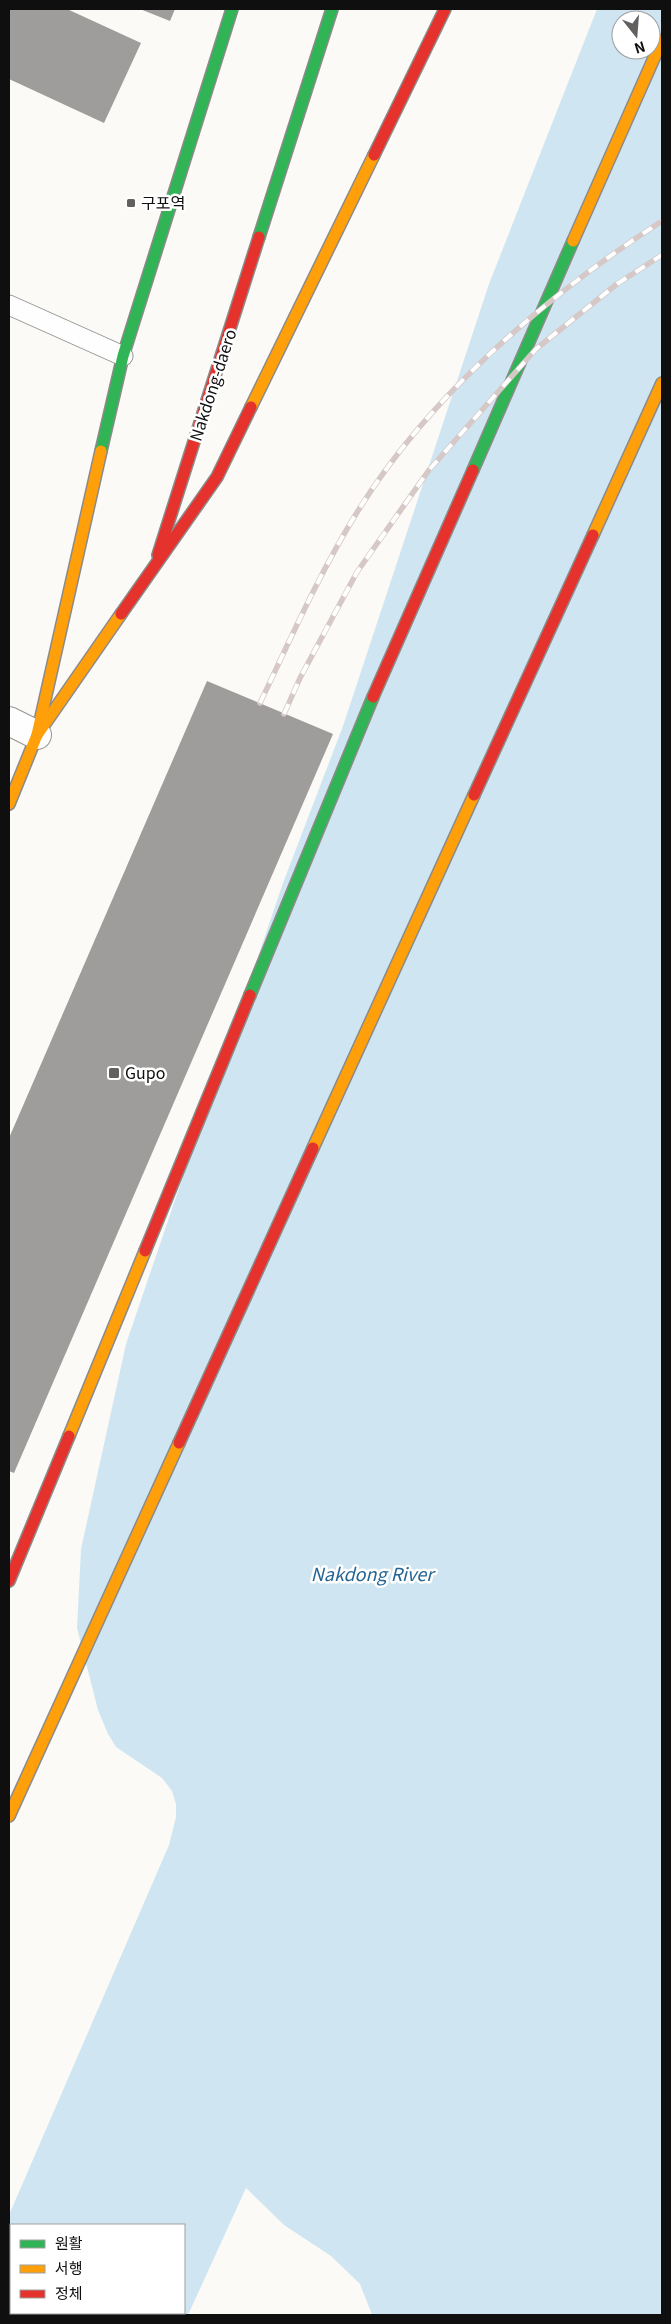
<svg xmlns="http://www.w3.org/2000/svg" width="671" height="2324" font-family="Georgia,'Noto Sans KR',serif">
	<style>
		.water { fill: #cfe6f2; fill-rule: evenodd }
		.building { fill: #9f9d9b }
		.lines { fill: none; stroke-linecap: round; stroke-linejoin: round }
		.lane-casing { stroke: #959593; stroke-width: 21 }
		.street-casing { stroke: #959593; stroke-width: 30 }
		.fast-casing { stroke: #8c8b8a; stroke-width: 14 }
		.slow-casing { stroke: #8c8b8a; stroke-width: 14 }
		.jam-casing { stroke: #8c8b8a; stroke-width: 14 }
		.lane { stroke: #fefefe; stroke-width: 19 }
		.street { stroke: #fefefe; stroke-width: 28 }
		.fast { stroke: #30b455; stroke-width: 11 }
		.slow { stroke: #ff9f0a; stroke-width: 11 }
		.jam { stroke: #e5322d; stroke-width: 11 }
		.rail-casing { stroke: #d6c8c7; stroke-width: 5.5 }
		.rail { stroke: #fff; stroke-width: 4; stroke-dasharray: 11; stroke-linecap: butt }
		.poi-dot { fill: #626160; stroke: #fff; stroke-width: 2 }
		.labels { text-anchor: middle; stroke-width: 5; stroke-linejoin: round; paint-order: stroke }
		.poi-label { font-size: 16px; fill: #0f0f0f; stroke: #fff; text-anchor: start }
		.street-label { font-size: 16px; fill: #0f0f0f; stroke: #fff }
		.water-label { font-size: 18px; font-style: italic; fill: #256594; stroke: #fff }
	</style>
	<rect width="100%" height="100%" fill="#fbfaf6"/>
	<path class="water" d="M 597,9 L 662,9 L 662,2315 L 372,2315 L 360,2284 L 331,2256 L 284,2225 L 246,2188 L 188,2315 L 9,2315 L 9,2215 L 169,1845 L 176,1817 L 176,1804 L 172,1791 L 162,1778 L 116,1747 L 108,1734 L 98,1710 L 77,1628 L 81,1549 L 126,1344 L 283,883 L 343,726 L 489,284 ZM 621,20 L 651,20 L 651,50 L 621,50 ZM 11,2225 L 184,2225 L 184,2313 L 11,2313 Z"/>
	<g class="building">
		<path d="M 9,9 L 67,9 L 141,43 L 104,123 L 9,79 Z"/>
		<path d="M 140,9 L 175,9 L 170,21 Z"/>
		<path d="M 207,681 L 333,734 L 14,1473 L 9,1471 L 9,1138 Z"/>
	</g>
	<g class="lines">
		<defs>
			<path id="lane" d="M 9,305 L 123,356"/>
			<path id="street" d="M 9,721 L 37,735"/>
			<g id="fast">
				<path d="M 259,237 L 332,9"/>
				<path d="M 101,451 L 123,356 L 232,9"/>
				<path d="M 473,470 L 573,241"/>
				<path d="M 250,995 L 373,697"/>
			</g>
			<g id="slow">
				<path d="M 573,241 L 662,40"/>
				<path d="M 251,407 L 374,155"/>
				<path d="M 593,535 L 662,383"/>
				<path d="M 37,735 L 101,451"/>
				<path d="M 9,804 L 37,735 L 121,614"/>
				<path d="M 313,1148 L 474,795"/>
				<path d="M 69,1436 L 145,1251"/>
				<path d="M 9,1816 L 179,1443"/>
			</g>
			<g id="jam">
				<path d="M 374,155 L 445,9"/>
				<path d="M 158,555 L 259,237"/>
				<path d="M 121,614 L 217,477 L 251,407"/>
				<path d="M 373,697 L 473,470"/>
				<path d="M 474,795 L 593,535"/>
				<path d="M 145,1251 L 250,995"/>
				<path d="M 179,1443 L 313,1148"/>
				<path d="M 9,1581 L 69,1436"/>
			</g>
		</defs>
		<use href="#lane" class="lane-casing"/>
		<use href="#street" class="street-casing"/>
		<use href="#fast" class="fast-casing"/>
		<use href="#slow" class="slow-casing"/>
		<use href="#jam" class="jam-casing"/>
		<use href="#lane" class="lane"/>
		<use href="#street" class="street"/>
		<use href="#fast" class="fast"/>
		<use href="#slow" class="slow"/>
		<use href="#jam" class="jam"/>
		<defs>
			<g id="rail">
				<path d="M 260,703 C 290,640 319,574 356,514 C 429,395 546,296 662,221"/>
				<path d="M 284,714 L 300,678 L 357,572 L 429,470 L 536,349 L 617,284 L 662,255"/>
			</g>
		</defs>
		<use href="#rail" class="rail-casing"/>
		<use href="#rail" class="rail"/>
	</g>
	<g class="poi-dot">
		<rect x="126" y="198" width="10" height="10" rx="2.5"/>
		<rect x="108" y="1067" width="12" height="12" rx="2.5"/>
	</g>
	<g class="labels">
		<g class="poi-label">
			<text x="141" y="209">구포역</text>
			<text x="125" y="1079">Gupo</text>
		</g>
		<g class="street-label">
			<text transform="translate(213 385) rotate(-72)" y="6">Nakdong-daero</text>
		</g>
		<g class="water-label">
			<text x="372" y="1581">Nakdong River</text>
		</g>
	</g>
	<rect width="671" height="2324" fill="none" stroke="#0f0f0f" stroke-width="20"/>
	<rect x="10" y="2224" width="175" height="90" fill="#ffffff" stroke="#9f9f9f"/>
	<rect x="20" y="2240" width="25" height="8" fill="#30b455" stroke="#9f9f9f"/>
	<text x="55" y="2249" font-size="15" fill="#0f0f0f">원활</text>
	<rect x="20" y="2265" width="25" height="8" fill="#ff9f0a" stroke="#9f9f9f"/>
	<text x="55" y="2274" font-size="15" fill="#0f0f0f">서행</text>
	<rect x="20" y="2290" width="25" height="8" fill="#e5322d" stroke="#9f9f9f"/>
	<text x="55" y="2299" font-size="15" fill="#0f0f0f">정체</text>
	<g transform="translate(636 35) rotate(163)"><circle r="24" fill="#ffffff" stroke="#9f9f9f"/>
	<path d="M0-4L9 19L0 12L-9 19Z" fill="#626160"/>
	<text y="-8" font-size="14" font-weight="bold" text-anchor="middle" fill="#0f0f0f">N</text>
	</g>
</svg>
